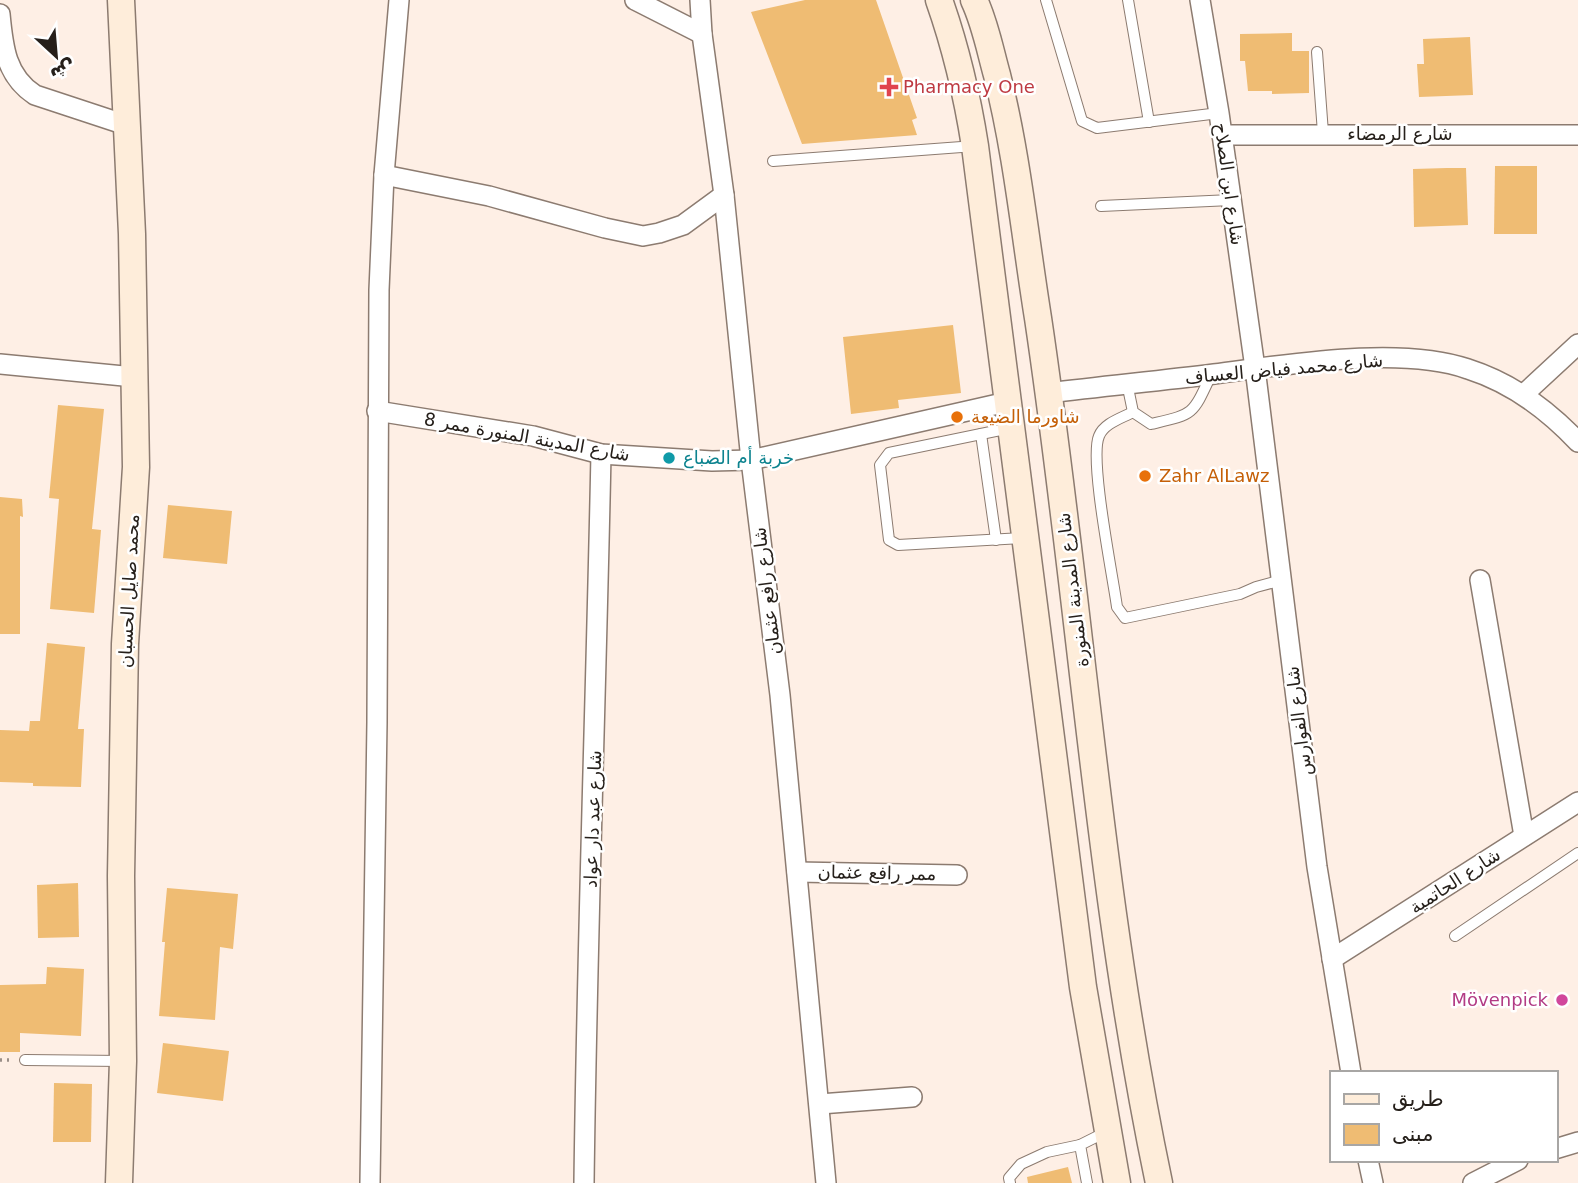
<svg xmlns="http://www.w3.org/2000/svg" width="1578" height="1183" font-family="'DejaVu Sans','Noto Sans Arabic',sans-serif">
	<style>
		.building { fill: #efbc73 }
		.lines { fill: none; stroke-linecap: round; stroke-linejoin: round }
		.lane-casing { stroke: #8c7b70; stroke-width: 12 }
		.street-casing { stroke: #8c7b70; stroke-width: 22 }
		.secondary-casing { stroke: #8c7b70; stroke-width: 29 }
		.path { stroke: #9a8f88; stroke-width: 3.5; stroke-dasharray: 2 5; stroke-linecap: butt }
		.lane { stroke: #fff; stroke-width: 10 }
		.street { stroke: #fff; stroke-width: 19 }
		.secondary { stroke: #feedda; stroke-width: 26 }
		.health-dot { fill: #e0444e; stroke: #fff; stroke-width: 2.5 }
		.food-dot { fill: #e8710a; stroke: #fff; stroke-width: 2.5 }
		.culture-dot { fill: #0f9aa8; stroke: #fff; stroke-width: 2.5 }
		.hotel-dot { fill: #d1479c; stroke: #fff; stroke-width: 2.5 }
		.labels { text-anchor: middle; stroke-width: 5; stroke-linejoin: round; paint-order: stroke }
		.health-label { font-size: 18px; fill: #be3a42; stroke: #fff; text-anchor: start }
		.street-label { font-size: 18px; fill: #26201b; stroke: #fff }
		.food-label { font-size: 18px; fill: #c56008; stroke: #fff; text-anchor: start }
		.culture-label { font-size: 18px; fill: #0d838f; stroke: #fff; text-anchor: start }
		.hotel-label { font-size: 18px; fill: #b23c85; stroke: #fff; text-anchor: end }
	</style>
	<rect width="100%" height="100%" fill="#feefe5"/>
	<g class="building">
		<path d="M 805,0 L 876,0 L 917,118 L 912,120 L 917,135 L 802,144 L 751,12 Z"/>
		<path d="M 1292,33 L 1292,51 L 1309,51 L 1309,93 L 1272,94 L 1272,91 L 1248,91 L 1245,61 L 1240,61 L 1240,34 Z"/>
		<path d="M 1470,37 L 1473,95 L 1419,97 L 1417,64 L 1424,64 L 1423,39 Z"/>
		<path d="M 1495,166 L 1537,166 L 1537,234 L 1494,234 Z"/>
		<path d="M 1447,168 L 1466,168 L 1468,225 L 1414,227 L 1413,169 Z"/>
		<path d="M 953,325 L 961,393 L 898,400 L 899,408 L 851,414 L 843,337 Z"/>
		<path d="M 58,405 L 104,409 L 92,529 L 101,530 L 94,613 L 50,609 L 59,499 L 49,498 Z"/>
		<path d="M 0,497 L 22,499 L 23,517 L 20,516 L 20,634 L 0,634 Z"/>
		<path d="M 168,505 L 232,511 L 227,564 L 163,558 Z"/>
		<path d="M 47,643 L 85,647 L 78,729 L 84,729 L 81,787 L 33,786 L 33,783 L 0,782 L 0,730 L 29,731 L 30,721 L 40,721 Z"/>
		<path d="M 78,883 L 79,937 L 38,938 L 37,885 Z"/>
		<path d="M 167,888 L 238,894 L 233,949 L 220,947 L 215,1020 L 159,1016 L 165,942 L 162,942 Z"/>
		<path d="M 47,967 L 84,969 L 81,1036 L 20,1033 L 20,1052 L 0,1052 L 0,985 L 46,984 Z"/>
		<path d="M 163,1043 L 229,1051 L 223,1101 L 157,1093 Z"/>
		<path d="M 54,1083 L 92,1084 L 91,1142 L 53,1142 Z"/>
		<path d="M 1068,1167 L 1072,1183 L 1028,1183 L 1027,1177 Z"/>
	</g>
	<g class="lines">
		<defs>
			<g id="lane">
				<path d="M 1046,0 L 1082,121 L 1097,128 L 1219,113"/>
				<path d="M 1128,0 L 1149,122"/>
				<path d="M 1317,52 L 1323,133"/>
				<path d="M 773,161 L 975,146"/>
				<path d="M 1101,206 L 1231,200"/>
				<path d="M 1127,383 L 1133,412 L 1151,424 C 1194,414 1192,416 1211,375"/>
				<path d="M 1133,412 C 1122,418 1104,423 1099,436 C 1089,459 1113,577 1117,607 L 1125,618 L 1240,594 L 1256,587 L 1282,580"/>
				<path d="M 1010,428 L 889,453 L 880,465 L 889,540 L 898,545 L 1022,538"/>
				<path d="M 981,434 L 996,540"/>
				<path d="M 1455,936 L 1578,853"/>
				<path d="M 25,1060 L 123,1061"/>
				<path d="M 1010,1183 L 1009,1178 L 1021,1164 L 1047,1152 L 1080,1145"/>
				<path d="M 1087,1183 L 1080,1145 L 1106,1132"/>
			</g>
			<g id="street">
				<path d="M 635,0 L 702,34"/>
				<path d="M 700,0 L 702,34 L 724,195 L 751,460 L 780,695 L 826,1183"/>
				<path d="M 1200,0 L 1219,113 L 1255,368 L 1317,867 L 1351,1073"/>
				<path d="M 0,14 C 3,47 6,76 35,95 L 126,125"/>
				<path d="M 1222,135 L 1578,135"/>
				<path d="M 384,175 L 489,196 L 605,228 L 643,236 L 659,233 L 683,225 L 724,195"/>
				<path d="M 0,364 L 134,377"/>
				<path d="M 1049,393 C 1104,386 1159,381 1214,374 C 1286,365 1399,345 1468,369 C 1512,383 1547,409 1578,442"/>
				<path d="M 1524,394 L 1578,344"/>
				<path d="M 377,411 L 533,436 L 601,454 L 712,461 L 751,460 L 1007,402"/>
				<path d="M 1480,580 L 1524,836"/>
				<path d="M 797,872 L 957,875"/>
				<path d="M 1332,959 L 1578,802"/>
				<path d="M 820,1104 L 912,1097"/>
				<path d="M 1555,1149 L 1578,1142"/>
				<path d="M 1368,1160 L 1373,1183"/>
				<path d="M 370,1183 L 377,722 L 379,290 L 384,175 L 399,0"/>
				<path d="M 584,1183 C 587,940 596,697 601,454"/>
				<path d="M 1473,1183 L 1518,1160"/>
			</g>
			<g id="secondary">
				<path d="M 939,0 C 956,48 967,95 975,146 L 1083,987 L 1117,1183"/>
				<path d="M 974,0 C 985,23 990,50 997,75 C 1017,154 1025,237 1038,318 C 1081,606 1099,898 1159,1183"/>
				<path d="M 119,1183 L 123,1061 L 121,876 L 125,644 L 136,467 L 132,234 L 121,0"/>
			</g>
		</defs>
		<use href="#lane" class="lane-casing"/>
		<use href="#street" class="street-casing"/>
		<use href="#secondary" class="secondary-casing"/>
		<path class="path" d="M 0,1060 L 12,1060"/>
		<use href="#lane" class="lane"/>
		<use href="#street" class="street"/>
		<use href="#secondary" class="secondary"/>
	</g>
	<path class="health-dot" d="M885.5 76.5h7v7h7v7h-7v7h-7v-7h-7v-7h7z"/>
	<g class="food-dot">
		<circle cx="957" cy="417" r="7"/>
		<circle cx="1145" cy="476" r="7"/>
	</g>
	<circle class="culture-dot" cx="669" cy="458" r="7"/>
	<circle class="hotel-dot" cx="1562" cy="1000" r="7"/>
	<g class="labels">
		<g class="health-label">
			<text x="903" y="93">Pharmacy One</text>
		</g>
		<g class="street-label">
			<text x="1400" y="140">شارع الرمضاء</text>
			<text transform="translate(1229 184) rotate(82)" y="6">شارع ابن الصلاح</text>
			<text transform="translate(1284 369) rotate(-5)" y="6">شارع محمد فياض العساف</text>
			<text transform="translate(527 437) rotate(10)" y="6">شارع المدينة المنورة ممر 8</text>
			<text transform="translate(1073 590) rotate(-97)" y="6">شارع المدينة المنورة</text>
			<text transform="translate(129 591) rotate(-87)" y="6">محمد صايل الحسبان</text>
			<text transform="translate(767 591) rotate(-97)" y="6">شارع رافع عثمان</text>
			<text transform="translate(1299 721) rotate(-97)" y="6">شارع الفوارس</text>
			<text transform="translate(593 819) rotate(-88)" y="6">شارع عبد دار عواد</text>
			<text transform="translate(877 873) rotate(1)" y="6">ممر رافع عثمان</text>
			<text transform="translate(1455 881) rotate(-33)" y="6">شارع الحاتمية</text>
		</g>
		<g class="food-label">
			<text x="971" y="423">شاورما الضيعة</text>
			<text x="1159" y="482">Zahr AlLawz</text>
		</g>
		<g class="culture-label">
			<text x="683" y="464">خربة أم الضباع</text>
		</g>
		<g class="hotel-label">
			<text x="1548" y="1006">Mövenpick</text>
		</g>
	</g>
	<rect x="1330" y="1071" width="228" height="91" fill="#ffffff" stroke="#a8a6a4" stroke-width="2"/>
	<rect x="1344" y="1094" width="35" height="10" fill="#feedda" stroke="#a8a6a4" stroke-width="2"/>
	<text x="1392" y="1106" font-size="21" fill="#26201b">طريق</text>
	<rect x="1344" y="1124" width="35" height="21" fill="#efbc73" stroke="#a8a6a4" stroke-width="2"/>
	<text x="1392" y="1141" font-size="21" fill="#26201b">مبنى</text>
	<g transform="translate(56 56) rotate(154)" stroke="#ffffff" stroke-width="5" paint-order="stroke">
	<path d="M0-5L12 26L0 18L-12 26Z" fill="#26201b"/>
	<text y="-10" font-size="19" font-weight="bold" text-anchor="middle" fill="#26201b">ش</text>
	</g>
</svg>
